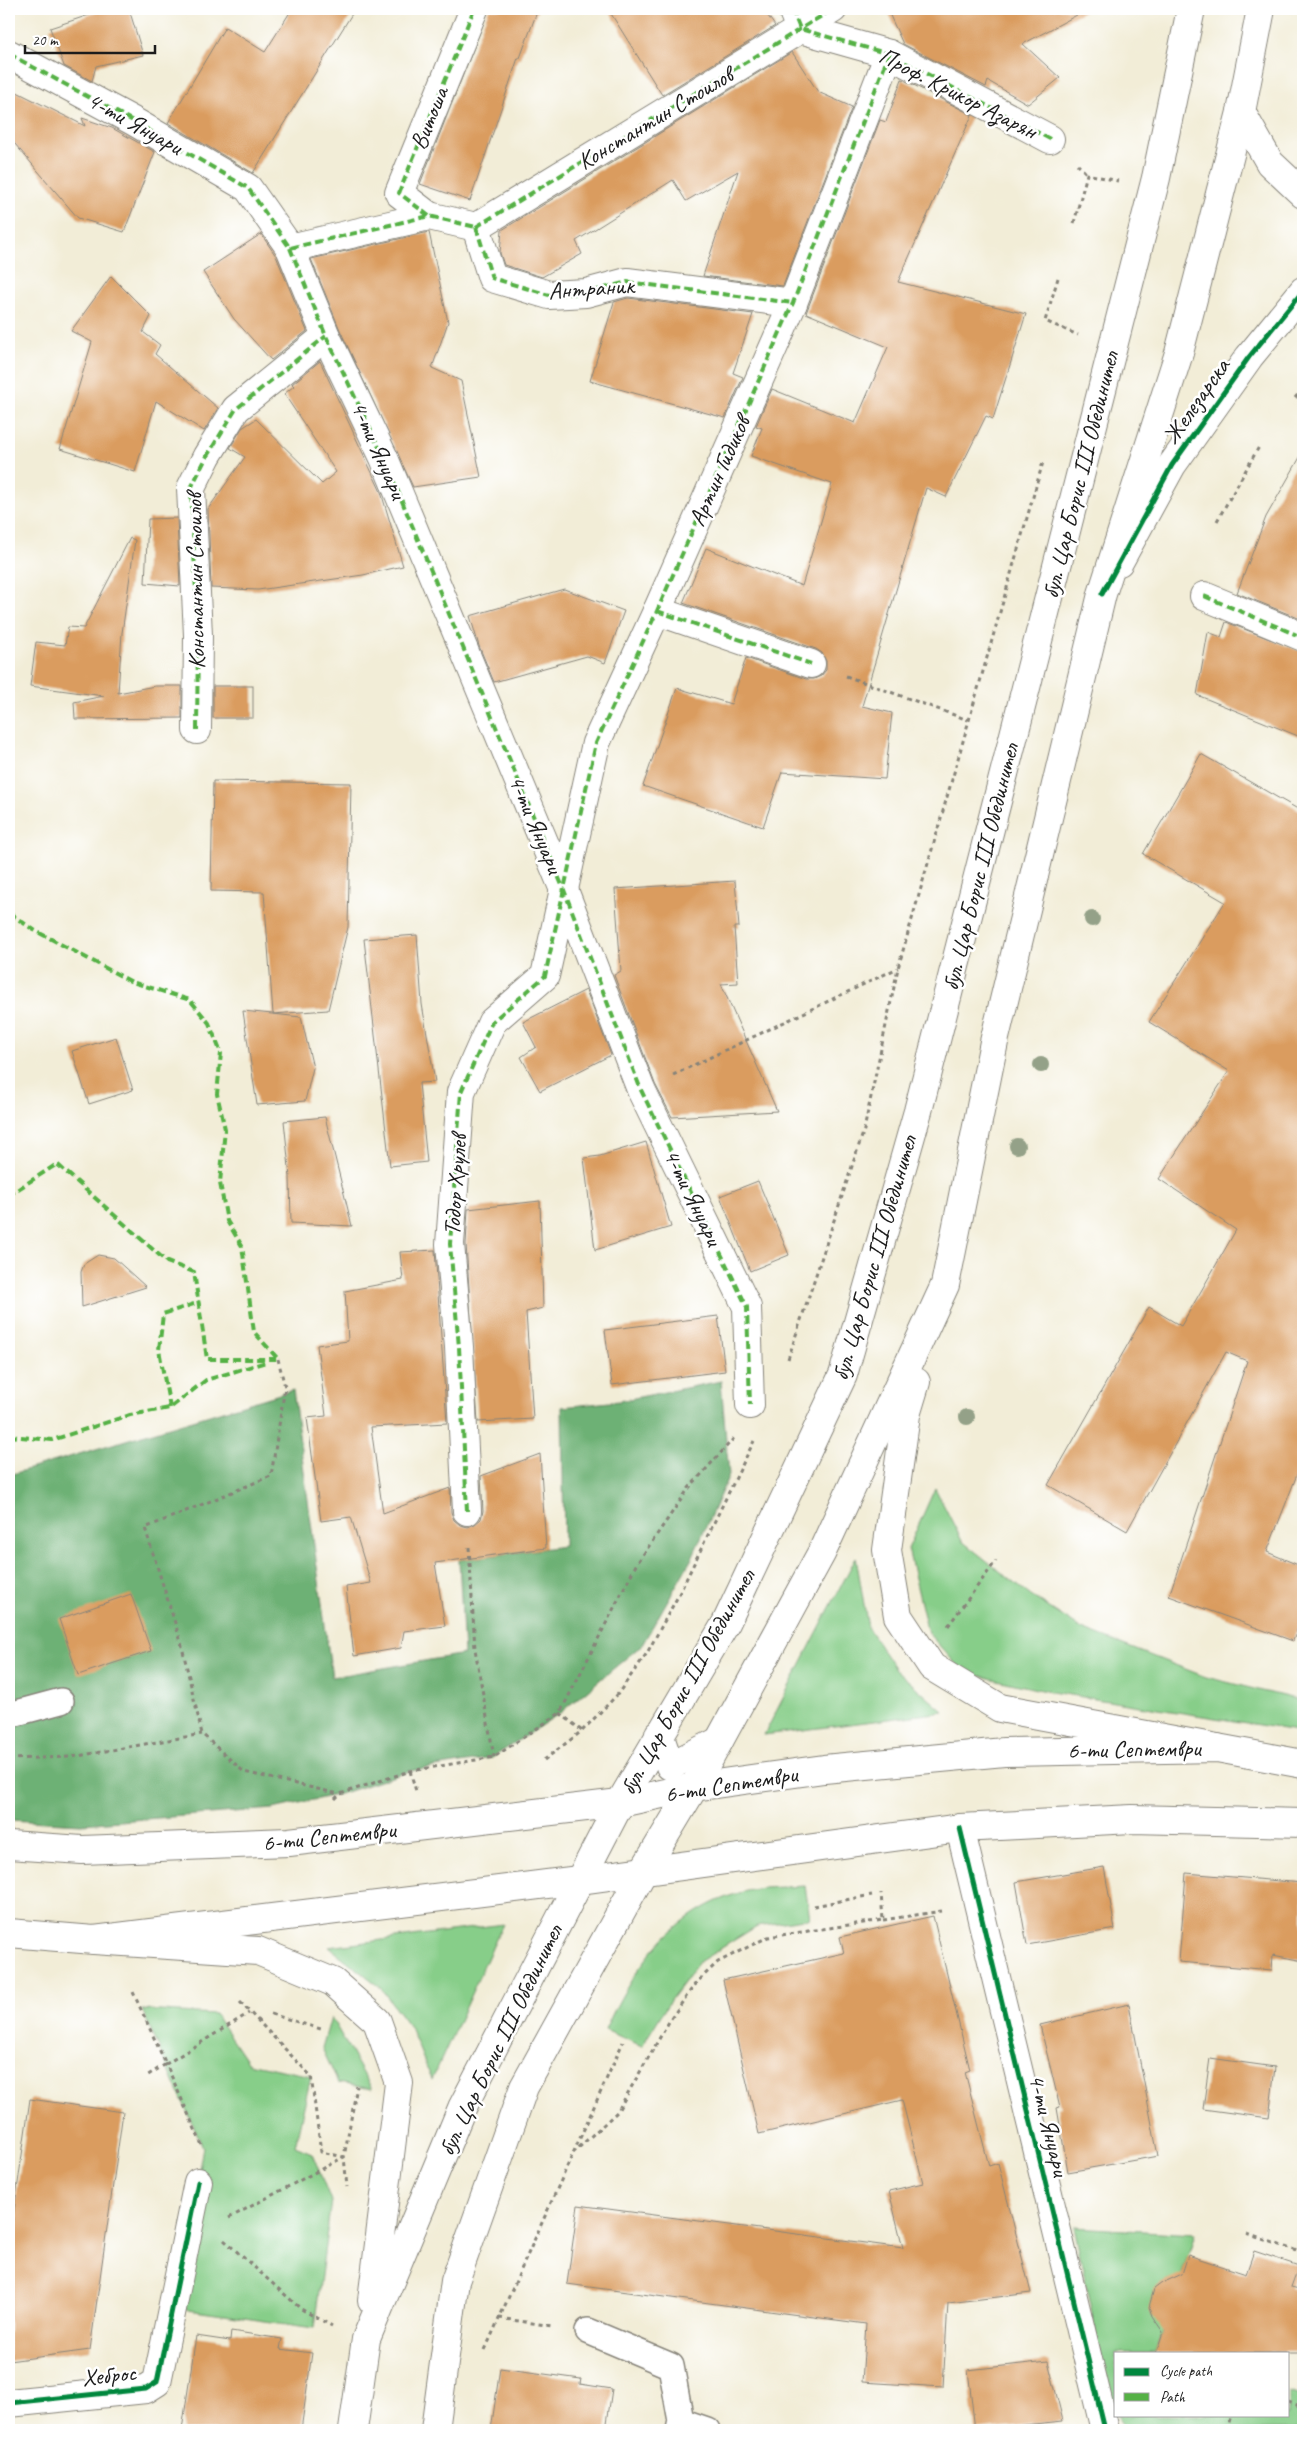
<svg xmlns="http://www.w3.org/2000/svg" width="1312" height="2439" font-family="Caveat,sans-serif">
	<style>
		.green { fill: #87ce89; stroke: #527552 }
		.forest { fill: #6db175; stroke: #446648 }
		.building { fill: #da9c5e }
		.lines { fill: none; stroke-linecap: round; stroke-linejoin: round }
		.lane-casing { stroke: #87847a; stroke-width: 28 }
		.street-casing { stroke: #87847a; stroke-width: 30 }
		.secondary-casing { stroke: #87847a; stroke-width: 30 }
		.primary-casing { stroke: #87847a; stroke-width: 30 }
		.path { stroke: #87847a; stroke-width: 3; stroke-dasharray: 4 4; stroke-linecap: butt }
		.lane { stroke: #fff; stroke-width: 25 }
		.street { stroke: #fff; stroke-width: 28 }
		.secondary { stroke: #fff; stroke-width: 28 }
		.primary { stroke: #fff; stroke-width: 28 }
		.quiet { stroke: #55b145; stroke-width: 4; stroke-dasharray: 8 4; stroke-linecap: butt }
		.cycleway-casing { stroke: #fff; stroke-width: 8 }
		.cycleway { stroke: #00873e; stroke-width: 5 }
		.tree { fill: #94a188 }
		.labels { text-anchor: middle; stroke-width: 5; stroke-linejoin: round; paint-order: stroke }
		.street-label { font-size: 24px; fill: #1c1c1c; stroke: #fff }
	</style>
	<rect width="100%" height="100%" fill="#fff"/>
	<filter id="ink" filterUnits="userSpaceOnUse"><feTurbulence type="fractalNoise" baseFrequency=".02" numOctaves="2"/><feDisplacementMap in="SourceGraphic" scale="10" xChannelSelector="R" yChannelSelector="G"/><feConvolveMatrix kernelMatrix="1 2 1 2 8 2 1 2 1" color-interpolation-filters="sRGB"/></filter>
	<filter id="wash" filterUnits="userSpaceOnUse"><feTurbulence type="fractalNoise" baseFrequency=".0096" numOctaves="4" result="noise"/><feDisplacementMap in="SourceGraphic" scale="20" xChannelSelector="R" yChannelSelector="G"/><feGaussianBlur stdDeviation="1.12" result="paint"/><feColorMatrix in="noise" values="0 0 0 0 0 0 0 0 0 0 0 0 0 0 0 0 0 1.4 0 .05"/><feComposite in="paint" operator="in"/></filter>
	<g filter="url(#wash)">
		<rect width="100%" height="100%" fill="#f2edd7"/>
		<g class="green">
			<path d="M 935,1488 L 962,1541 L 1031,1596 L 1082,1629 L 1206,1677 L 1303,1701 L 1303,1732 L 1045,1691 L 963,1672 L 928,1633 L 908,1549 Z"/>
			<path d="M 856,1557 L 868,1628 L 895,1669 L 944,1712 L 764,1735 Z"/>
			<path d="M 805,1886 L 810,1918 L 757,1926 L 699,1962 L 671,1999 L 642,2046 L 605,2030 C 636,1961 682,1899 763,1888 C 777,1887 792,1887 805,1886 Z"/>
			<path d="M 503,1924 L 432,2080 L 410,2027 L 379,1986 L 329,1947 Z"/>
			<path d="M 142,2010 L 215,2014 L 248,2063 L 311,2076 L 295,2146 L 312,2153 L 331,2201 L 314,2328 L 174,2308 L 203,2147 Z"/>
			<path d="M 331,2017 L 372,2089 L 338,2083 L 322,2048 Z"/>
			<path d="M 1074,2227 L 1195,2234 L 1180,2279 C 1158,2279 1147,2294 1152,2316 L 1164,2328 L 1156,2353 L 1116,2353 L 1116,2414 L 1112,2409 Z"/>
			<path d="M 1288,2393 L 1303,2398 L 1303,2430 L 1127,2430 L 1117,2415 L 1288,2415 Z"/>
		</g>
		<path class="forest" d="M 721,1381 L 729,1475 L 691,1560 L 642,1645 L 560,1713 L 492,1758 L 410,1771 L 340,1794 L 273,1809 L 81,1824 L 9,1820 L 9,1475 L 293,1390 L 332,1677 L 464,1654 L 459,1560 L 564,1546 L 562,1407 L 619,1401 Z"/>
		<g id="blocks">
			<g class="building">
				<path d="M 107,9 L 129,9 L 143,55 L 96,66 L 92,81 L 64,66 L 50,28 Z"/>
				<path d="M 292,9 L 355,9 L 253,173 L 168,123 L 225,27 L 265,52 Z"/>
				<path d="M 489,9 L 538,9 L 520,58 L 518,58 L 470,201 L 420,184 Z"/>
				<path d="M 608,9 L 763,9 L 775,26 L 662,95 Z"/>
				<path d="M 887,9 L 1088,9 L 1023,44 L 1060,78 L 1028,104 L 988,81 L 986,87 L 903,44 Z"/>
				<path d="M 792,52 L 818,92 L 852,107 L 783,286 L 703,276 L 738,171 L 686,201 L 673,180 L 576,241 L 582,254 L 542,277 L 504,265 L 500,253 L 502,230 Z"/>
				<path d="M 902,79 L 972,115 L 898,282 L 1026,314 L 993,419 L 986,416 L 946,497 L 926,488 L 862,706 L 892,713 L 885,779 L 782,772 L 763,827 L 643,786 L 677,688 L 731,704 L 746,658 L 806,679 L 814,679 L 821,676 L 826,670 L 826,661 L 822,653 L 816,649 L 683,603 L 706,548 L 802,586 L 832,484 L 751,456 L 762,428 L 756,426 L 772,389 L 855,423 L 888,347 L 806,313 L 880,120 L 886,122 Z"/>
				<path d="M 9,88 L 85,126 L 82,118 L 112,128 L 155,152 L 124,232 L 78,218 L 9,137 Z"/>
				<path d="M 429,232 L 448,322 L 432,368 L 461,381 L 481,477 L 413,487 L 340,330 L 311,259 Z"/>
				<path d="M 261,234 L 276,256 L 307,331 L 271,360 L 234,319 L 203,272 Z"/>
				<path d="M 111,276 L 151,316 L 143,332 L 160,345 L 155,354 L 218,408 L 204,431 L 156,401 L 135,472 L 60,449 L 92,342 L 71,331 Z"/>
				<path d="M 628,298 L 753,314 L 733,373 L 743,377 L 725,418 L 590,381 L 614,302 Z"/>
				<path d="M 320,361 L 381,492 L 403,566 L 363,575 L 258,590 L 211,588 L 208,509 L 245,457 L 230,448 L 242,428 L 256,419 L 322,484 L 336,472 L 284,394 L 294,386 L 292,384 Z"/>
				<path d="M 1303,452 L 1303,620 L 1237,593 L 1266,517 Z"/>
				<path d="M 177,518 L 180,586 L 145,583 L 148,519 Z"/>
				<path d="M 130,538 L 135,540 L 122,633 L 118,693 L 155,686 L 182,686 L 182,718 L 75,719 L 74,702 L 104,696 L 30,686 L 36,642 L 65,645 L 68,627 L 84,628 Z"/>
				<path d="M 564,589 L 624,611 L 605,663 L 587,656 L 494,682 L 479,646 L 470,616 Z"/>
				<path d="M 1226,622 L 1303,652 L 1303,738 L 1197,695 L 1208,632 L 1221,637 Z"/>
				<rect x="213" y="686" width="40" height="32"/>
				<path d="M 1201,754 L 1303,812 L 1303,1459 L 1267,1552 L 1303,1567 L 1303,1614 L 1293,1641 L 1169,1596 L 1247,1361 L 1226,1352 L 1127,1531 L 1048,1485 L 1149,1307 L 1181,1326 L 1236,1230 L 1159,1179 L 1229,1071 L 1149,1022 L 1225,902 L 1143,854 Z"/>
				<path d="M 213,781 L 351,783 L 348,927 L 328,1010 L 273,1014 L 264,892 L 211,891 Z"/>
				<path d="M 735,881 L 739,927 L 734,927 L 738,983 L 721,984 L 777,1111 L 672,1117 L 655,1084 L 614,975 L 621,971 L 615,889 Z"/>
				<path d="M 417,935 L 422,1004 L 435,1082 L 419,1083 L 427,1162 L 390,1166 L 364,939 Z"/>
				<path d="M 586,990 L 611,1055 L 540,1091 L 521,1057 L 536,1047 L 523,1022 Z"/>
				<path d="M 243,1011 L 301,1017 L 313,1068 L 305,1101 L 257,1105 Z"/>
				<path d="M 116,1037 L 133,1090 L 89,1104 L 72,1051 Z"/>
				<path d="M 325,1117 L 352,1226 L 291,1223 L 290,1177 L 284,1121 Z"/>
				<path d="M 646,1142 L 671,1227 L 595,1250 L 584,1158 L 600,1156 Z"/>
				<path d="M 758,1181 L 789,1255 L 750,1271 L 720,1196 Z"/>
				<path d="M 540,1201 L 543,1308 L 526,1312 L 533,1419 L 478,1422 L 466,1244 L 468,1209 Z"/>
				<path d="M 435,1250 L 447,1423 L 371,1427 L 383,1513 L 450,1488 L 451,1512 L 454,1520 L 460,1525 L 468,1527 L 475,1524 L 481,1519 L 483,1511 L 481,1476 L 540,1454 L 546,1548 L 435,1563 L 445,1626 L 404,1631 L 401,1648 L 354,1656 L 346,1587 L 371,1583 L 351,1517 L 321,1521 L 307,1418 L 326,1416 L 317,1345 L 348,1341 L 345,1291 L 403,1280 L 400,1252 Z"/>
				<path d="M 98,1255 L 114,1258 L 146,1287 L 82,1307 L 81,1272 L 84,1264 Z"/>
				<path d="M 718,1316 L 725,1371 L 612,1385 L 605,1330 Z"/>
				<path d="M 131,1594 L 151,1651 L 78,1675 L 59,1619 Z"/>
				<path d="M 1104,1867 L 1115,1929 L 1027,1945 L 1016,1882 Z"/>
				<path d="M 1186,1873 L 1303,1883 L 1303,1961 L 1273,1955 L 1272,1970 L 1179,1962 Z"/>
				<path d="M 933,1916 L 970,2070 L 965,2072 L 989,2166 L 998,2163 L 1031,2293 L 948,2303 L 943,2387 L 862,2382 L 866,2324 L 567,2284 L 578,2205 L 903,2248 L 889,2191 L 923,2183 L 902,2100 L 759,2134 L 723,1980 L 844,1953 L 840,1937 Z"/>
				<path d="M 1129,2004 L 1158,2156 L 1068,2172 L 1057,2108 L 1060,2107 L 1040,2025 Z"/>
				<path d="M 1210,2058 L 1275,2067 L 1269,2118 L 1203,2109 Z"/>
				<path d="M 30,2099 L 123,2112 L 90,2350 L 9,2361 L 9,2246 Z"/>
				<path d="M 1254,2251 L 1299,2266 L 1291,2288 L 1303,2291 L 1303,2353 L 1156,2353 L 1163,2332 L 1152,2316 L 1149,2307 L 1154,2289 L 1162,2283 L 1182,2274 L 1188,2255 L 1246,2274 Z"/>
				<path d="M 231,2331 L 282,2339 L 280,2349 L 312,2353 L 301,2430 L 182,2430 L 196,2336 L 230,2341 Z"/>
				<path d="M 1048,2361 L 1063,2421 L 975,2430 L 968,2370 Z"/>
				<path d="M 500,2368 L 581,2379 L 580,2384 L 612,2389 L 606,2430 L 491,2430 Z"/>
			</g>
		</g>
	</g>
	<g filter="url(#ink)">
		<use href="#blocks" fill-opacity="0" stroke="#87847a" stroke-width="1"/>
		<g class="lines">
			<defs>
				<g id="lane">
					<path d="M 9,1715 L 61,1701"/>
					<path d="M 588,2331 L 671,2366 L 681,2421 L 679,2430"/>
					<path d="M 681,2421 L 707,2430"/>
				</g>
				<g id="street">
					<path d="M 792,9 L 800,29 L 889,54 L 1050,139"/>
					<path d="M 9,54 L 133,121 L 248,188 L 290,248 L 429,216 L 476,227"/>
					<path d="M 1241,112 L 1270,163 L 1303,194"/>
					<path d="M 429,216 L 399,193 L 474,9"/>
					<path d="M 476,227 L 833,9"/>
					<path d="M 476,227 L 492,278 L 549,295 L 586,293 L 627,282 L 793,303"/>
					<path d="M 290,248 L 326,336 L 384,458 L 564,890 L 641,1090 L 747,1307 L 750,1405"/>
					<path d="M 1119,562 L 1172,465 L 1249,357 L 1303,291"/>
					<path d="M 1204,596 L 1303,637"/>
					<path d="M 657,611 L 811,664"/>
					<path d="M 197,730 L 198,635 L 191,488 L 207,456 L 236,409 L 326,336"/>
					<path d="M 467,1511 L 459,1347 L 450,1244 L 461,1092 L 492,1022 L 545,976 L 596,743 L 657,611 L 793,303 L 889,54"/>
					<path d="M 960,1828 L 1105,2430"/>
					<path d="M 9,2403 L 146,2389 L 157,2382 L 198,2182"/>
				</g>
				<g id="secondary">
					<path d="M 9,1845 L 82,1850 L 289,1842 L 620,1803 L 694,1787 L 824,1769 L 1004,1752 L 1217,1748 L 1303,1764"/>
					<path d="M 9,1933 L 94,1940 L 579,1880 L 960,1828 L 1132,1819 L 1303,1823"/>
				</g>
				<g id="primary">
					<path d="M 916,1382 L 906,1415 L 887,1550 L 898,1616 L 932,1667 L 1000,1708 L 1217,1748"/>
					<path d="M 659,1734 L 670,1766 L 719,1741"/>
					<path d="M 94,1940 L 258,1951 L 333,1982 L 377,2021 L 399,2083 L 372,2300"/>
					<path d="M 353,2430 L 366,2339 L 462,2108 L 620,1803 L 726,1623 L 843,1375 L 918,1111 L 1156,178 L 1191,9"/>
					<path d="M 435,2430 L 455,2281 L 524,2087 L 644,1870 L 694,1787 L 822,1552 L 945,1285 L 994,1042 L 1102,594 L 1179,353 L 1241,112 L 1261,9"/>
				</g>
			</defs>
			<use href="#lane" class="lane-casing"/>
			<use href="#street" class="street-casing"/>
			<use href="#secondary" class="secondary-casing"/>
			<use href="#primary" class="primary-casing"/>
			<g class="path">
				<path d="M 1077,164 L 1087,174"/>
				<path d="M 1074,223 L 1087,174 L 1118,181"/>
				<path d="M 1058,278 L 1045,321 L 1078,335"/>
				<path d="M 1295,398 L 1303,388"/>
				<path d="M 1217,521 L 1260,445"/>
				<path d="M 846,676 L 968,720"/>
				<path d="M 673,1075 L 898,968"/>
				<path d="M 278,1359 L 285,1387 L 271,1476 L 145,1528 L 181,1642 L 202,1734 L 244,1772 L 339,1794"/>
				<path d="M 788,1359 L 864,1130 L 898,968 L 1043,462"/>
				<path d="M 469,1547 L 475,1649 L 494,1757"/>
				<path d="M 948,1626 L 996,1561"/>
				<path d="M 560,1713 L 582,1731"/>
				<path d="M 9,1759 L 72,1757 L 202,1734"/>
				<path d="M 544,1760 L 582,1731 L 617,1695 L 647,1653 L 677,1598 L 754,1441"/>
				<path d="M 410,1771 L 416,1791"/>
				<path d="M 335,1799 L 340,1794 L 410,1771 L 494,1757 L 560,1713 L 636,1565 L 689,1488 L 735,1437"/>
				<path d="M 814,1906 L 872,1895"/>
				<path d="M 883,1920 L 942,1911"/>
				<path d="M 133,1992 L 166,2064 L 145,2077"/>
				<path d="M 240,2002 L 311,2076 L 321,2152 L 344,2157 L 347,2187"/>
				<path d="M 271,2014 L 324,2030"/>
				<path d="M 202,2145 L 166,2064 L 249,2013"/>
				<path d="M 573,2153 L 617,2112 L 670,2020 L 695,1984 L 718,1962 L 768,1937 L 883,1920 L 881,1893"/>
				<path d="M 229,2218 L 344,2157 L 357,2086"/>
				<path d="M 1247,2234 L 1303,2253"/>
				<path d="M 224,2240 L 301,2309 L 332,2326"/>
				<path d="M 499,2318 L 552,2326"/>
				<path d="M 485,2350 L 623,2042"/>
				<path d="M 1288,2402 L 1303,2407"/>
				<path d="M 1227,2430 L 1231,2415"/>
			</g>
			<use href="#lane" class="lane"/>
			<use href="#street" class="street"/>
			<use href="#secondary" class="secondary"/>
			<use href="#primary" class="primary"/>
			<g class="quiet">
				<path d="M 792,9 L 800,29 L 889,54 L 1050,139"/>
				<path d="M 9,54 L 133,121 L 248,188 L 290,248 L 429,216 L 476,227"/>
				<path d="M 429,216 L 399,193 L 474,9"/>
				<path d="M 476,227 L 833,9"/>
				<path d="M 476,227 L 492,278 L 549,295 L 586,293 L 627,282 L 793,303"/>
				<path d="M 290,248 L 326,336 L 384,458 L 564,890 L 641,1090 L 747,1307 L 750,1405"/>
				<path d="M 1204,596 L 1297,635"/>
				<path d="M 657,611 L 811,664"/>
				<path d="M 197,730 L 198,635 L 191,488 L 207,456 L 236,409 L 326,336"/>
				<path d="M 9,913 L 34,930 L 132,982 L 190,1000 L 209,1023 L 221,1053 L 217,1094 L 225,1129 L 220,1183 L 227,1221 L 242,1246 L 254,1332 L 278,1359 L 207,1359 L 194,1272 L 167,1262 L 57,1164 L 9,1195"/>
				<path d="M 170,1408 L 159,1350 L 163,1314 L 200,1302"/>
				<path d="M 9,1436 L 52,1440 L 130,1415 L 170,1408 L 206,1380 L 266,1362"/>
				<path d="M 467,1511 L 459,1347 L 450,1244 L 461,1092 L 492,1022 L 545,976 L 596,743 L 657,611 L 793,303 L 889,54"/>
			</g>
			<defs>
				<g id="cycleway">
					<path d="M 1102,594 L 1172,465 L 1249,357 L 1303,291"/>
					<path d="M 960,1828 L 1105,2430"/>
					<path d="M 9,2403 L 146,2389 L 157,2382 L 198,2182"/>
				</g>
			</defs>
			<use href="#cycleway" class="cycleway-casing"/>
			<use href="#cycleway" class="cycleway"/>
		</g>
		<g class="tree">
			<circle cx="1092" cy="919" r="8"/>
			<circle cx="1041" cy="1065" r="8"/>
			<circle cx="1017" cy="1146" r="8"/>
			<circle cx="967" cy="1417" r="8"/>
		</g>
	</g>
	<g class="labels">
		<g class="street-label">
			<text transform="translate(958 93) rotate(27)" y="8">Проф. Крикор Азарян</text>
			<text transform="translate(429 118) rotate(-68)" y="8">Витоша</text>
			<text transform="translate(655 118) rotate(-31)" y="8">Константин Стоилов</text>
			<text transform="translate(135 123) rotate(29)" y="8">4-ти Януари</text>
			<text transform="translate(591 288) rotate(-4)" y="8">Антраник</text>
			<text transform="translate(1196 401) rotate(-55)" y="8">Железарска</text>
			<text transform="translate(379 450) rotate(66)" y="8">4-ти Януари</text>
			<text transform="translate(719 471) rotate(-66)" y="8">Артин Гидиков</text>
			<text transform="translate(1080 475) rotate(-76)" y="8">бул. Цар Борис III Обединител</text>
			<text transform="translate(195 581) rotate(-91)" y="8">Константин Стоилов</text>
			<text transform="translate(536 824) rotate(67)" y="8">4-ти Януари</text>
			<text transform="translate(980 867) rotate(-76)" y="8">бул. Цар Борис III Обединител</text>
			<text transform="translate(455 1185) rotate(-86)" y="8">Тодор Хрулев</text>
			<text transform="translate(693 1197) rotate(64)" y="8">4-ти Януари</text>
			<text transform="translate(874 1258) rotate(-74)" y="8">бул. Цар Борис III Обединител</text>
			<text transform="translate(687 1682) rotate(-61)" y="8">бул. Цар Борис III Обединител</text>
			<text transform="translate(1134 1749) rotate(-1)" y="8">6-ти Септември</text>
			<text transform="translate(731 1784) rotate(-9)" y="8">6-ти Септември</text>
			<text transform="translate(329 1836) rotate(-6)" y="8">6-ти Септември</text>
			<text transform="translate(500 2040) rotate(-64)" y="8">бул. Цар Борис III Обединител</text>
			<text transform="translate(1049 2125) rotate(76)" y="8">4-ти Януари</text>
			<text transform="translate(109 2375) rotate(-6)" y="8">Хеброс</text>
		</g>
	</g>
	<rect width="1312" height="2439" fill="none" stroke="#fff" stroke-width="30"/>
	<rect x="1114" y="2352" width="175" height="65" fill="#ffffff" stroke="#a4a4a4"/>
	<rect x="1124" y="2368" width="25" height="8" fill="#00873e" stroke="#a4a4a4"/>
	<text x="1160" y="2376" font-size="15" fill="#1c1c1c">Cycle path</text>
	<rect x="1124" y="2393" width="25" height="8" fill="#55b145" stroke="#a4a4a4"/>
	<text x="1160" y="2402" font-size="15" fill="#1c1c1c">Path</text>
	<path d="M25 45v8h130v-8" fill="none" stroke="#1c1c1c" stroke-width="2.5"/>
	<text x="32" y="45" font-size="15" fill="#1c1c1c" stroke="#ffffff" stroke-width="4" paint-order="stroke">20 m</text>
</svg>
